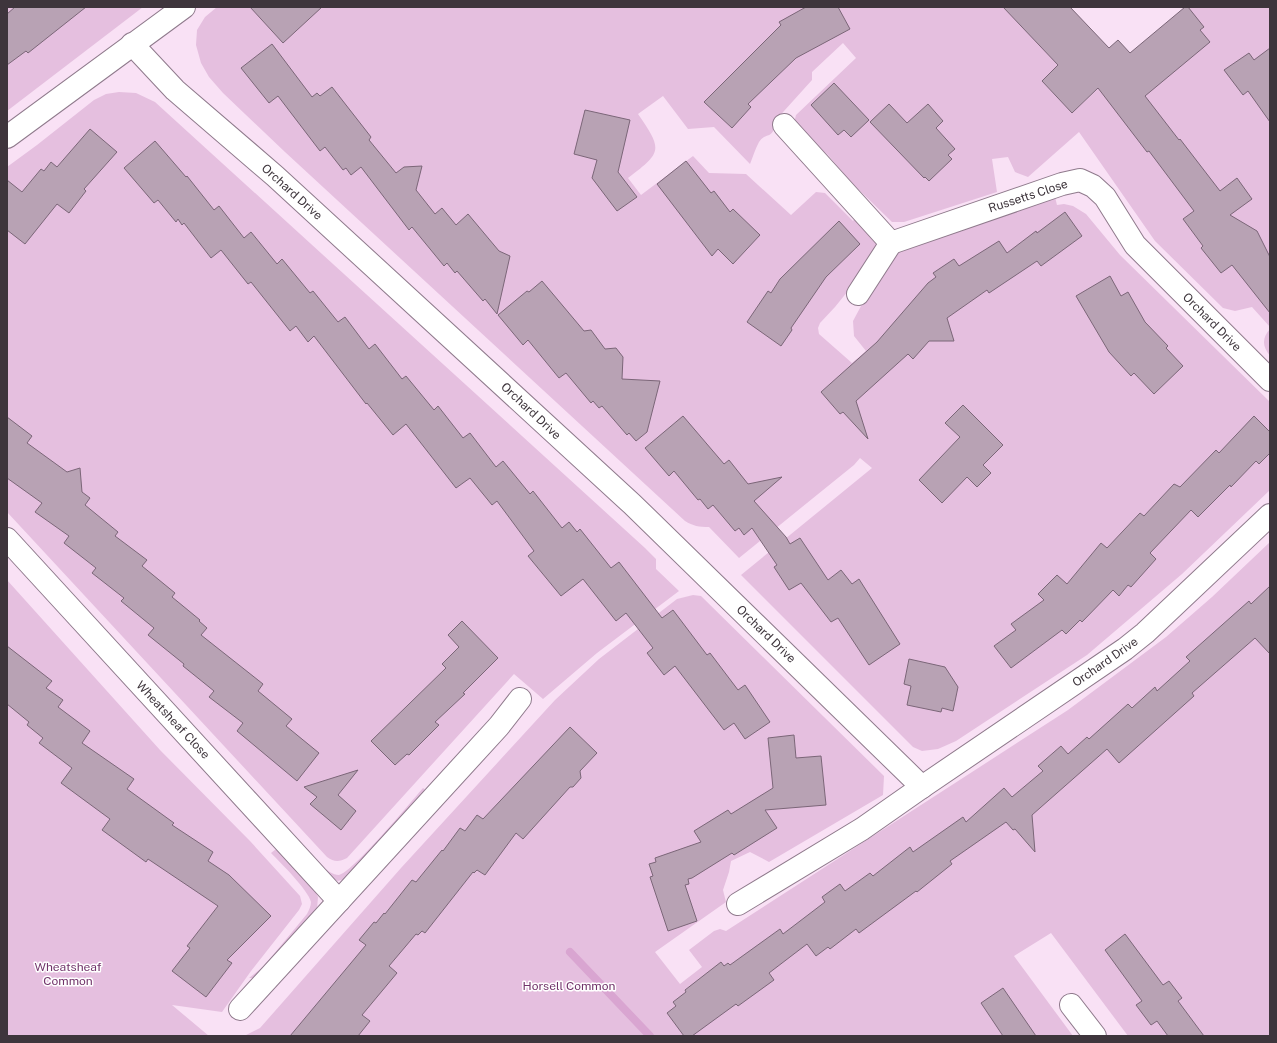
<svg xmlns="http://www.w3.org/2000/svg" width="1277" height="1043" font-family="'Public Sans',sans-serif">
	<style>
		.green { fill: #e5bfdf }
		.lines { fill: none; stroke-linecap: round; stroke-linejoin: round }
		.stream { stroke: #d9a5d1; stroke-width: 8 }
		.building { fill: #b8a2b4; stroke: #7b6678 }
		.street-casing { stroke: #8f7a8c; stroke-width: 24 }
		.street { stroke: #fff; stroke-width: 22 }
		.labels { text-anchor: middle; stroke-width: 3; stroke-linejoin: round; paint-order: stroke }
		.street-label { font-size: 12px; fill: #3e353c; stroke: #fff }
		.park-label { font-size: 12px; fill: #71336a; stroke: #fff }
	</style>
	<rect width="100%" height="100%" fill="#f9e1f5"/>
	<g class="green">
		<path d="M 7,7 L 143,7 L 7,111 Z"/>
		<path d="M 217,7 L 1052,7 L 1035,40 L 1058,65 L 1042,81 L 1072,113 L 1185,7 L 1270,7 L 1270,327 L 1252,307 L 1235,311 L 1223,308 L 1155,241 L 1079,132 L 1028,177 L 1015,172 L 1008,157 L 992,159 L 997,192 L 904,222 L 892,222 L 851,182 L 828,155 L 807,137 L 794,123 L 796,115 L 856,58 L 843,43 L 812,72 L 812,80 L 775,121 C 775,140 765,132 759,142 C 755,149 753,157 750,164 L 714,127 L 688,129 L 663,96 L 638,114 C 663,150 662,152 628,178 L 641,195 L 693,156 L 709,173 L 746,174 L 791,215 L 816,192 L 825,193 L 853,221 L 855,218 L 878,241 L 877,255 L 835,307 L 820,323 L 818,328 L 819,334 L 852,363 L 866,351 L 854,336 L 853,321 L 889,254 L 1055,197 L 1057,205 L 1064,204 L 1073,206 L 1086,214 L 1120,255 L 1270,402 L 1270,490 L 1182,574 L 1087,655 L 956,741 L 938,749 L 922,751 L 913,747 L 741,575 L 872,468 L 860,458 L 854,465 L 739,558 L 709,527 C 699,527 693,526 685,521 L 285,152 L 223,93 L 209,77 L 201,63 L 196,45 L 197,30 L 205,17 Z"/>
		<path d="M 119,92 L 136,93 L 155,102 L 645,548 L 656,559 L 656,569 L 679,591 L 597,653 L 543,699 L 514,674 L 347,858 C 339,862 334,862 327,857 L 7,512 L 7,167 L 37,145 L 94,100 L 106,94 Z"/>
		<path d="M 1270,329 L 1270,356 C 1262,346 1262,338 1270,329 Z"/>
		<path d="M 1270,542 L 1270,1036 L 1128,1036 L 1051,933 L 1014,956 L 1073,1036 L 244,1036 L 260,1028 L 401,868 L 555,700 L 599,659 L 677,599 L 693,595 L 701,596 L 884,776 L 883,795 L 769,862 L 750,852 L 731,861 L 729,872 L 723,890 L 726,902 L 655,952 L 680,984 L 702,967 L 689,950 L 714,931 L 720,929 L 726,931 L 1068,710 L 1166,637 L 1212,597 Z"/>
		<path d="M 7,580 L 160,750 L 250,841 L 300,896 L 302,904 L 299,910 L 251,971 L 222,1012 L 172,1005 L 209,1036 L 7,1036 Z"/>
		<path d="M 423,788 L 428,792 L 344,879 L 338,881 L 331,879 L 322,867 C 327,870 333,875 339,875 C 352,873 411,802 423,788 Z"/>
		<path d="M 276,849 L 315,891 L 318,897 L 317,909 L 255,978 L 249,978 L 263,967 L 307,914 C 309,910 311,906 311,902 C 309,891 280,862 271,853 Z"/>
	</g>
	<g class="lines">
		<path class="stream" d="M 570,952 L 650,1036"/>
	</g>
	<g class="building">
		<path d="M 15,7 L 86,7 L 28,53 L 26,51 L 7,65 L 7,14 Z"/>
		<path d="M 250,7 L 322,7 L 283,43 Z"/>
		<path d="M 806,7 L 838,7 L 850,29 L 796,58 L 748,104 L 751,107 L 732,128 L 704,102 L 781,25 L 779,22 Z"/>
		<path d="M 1003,7 L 1070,7 L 1109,48 L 1118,40 L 1130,53 L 1185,7 L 1188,7 L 1204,27 L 1200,30 L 1210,42 L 1145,96 L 1179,140 L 1180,139 L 1220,191 L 1237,178 L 1252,199 L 1230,215 L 1257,231 L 1270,257 L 1270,313 L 1232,265 L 1221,273 L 1201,248 L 1203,246 L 1183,219 L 1194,211 L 1149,151 L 1147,152 L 1098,88 L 1072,113 L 1042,81 L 1058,65 Z"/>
		<path d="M 272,44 L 312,97 L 317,93 L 320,96 L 332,87 L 371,137 L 369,140 L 396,173 L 404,167 L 422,166 L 416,190 L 435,214 L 442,208 L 456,225 L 468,214 L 499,251 L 510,256 L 497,314 L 485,299 L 483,301 L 457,271 L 455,273 L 447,263 L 444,266 L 412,227 L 409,230 L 361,167 L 351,175 L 346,168 L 343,170 L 325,147 L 320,151 L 278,96 L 269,103 L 241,68 Z"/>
		<path d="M 1270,48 L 1270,122 L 1248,91 L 1243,95 L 1224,70 L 1249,53 L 1254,60 Z"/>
		<path d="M 834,83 L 869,120 L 851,137 L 844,130 L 838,135 L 811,105 Z"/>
		<path d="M 889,104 L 907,123 L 928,104 L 943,121 L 936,128 L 955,149 L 948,155 L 952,159 L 929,181 L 925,177 L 924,178 L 870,122 Z"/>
		<path d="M 585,110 L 630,120 L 618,172 L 637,197 L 617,211 L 592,178 L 597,160 L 574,154 Z"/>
		<path d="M 90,129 L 117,152 L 84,189 L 86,191 L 69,213 L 57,204 L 25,244 L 7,230 L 7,180 L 22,192 L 41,169 L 44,171 L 51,162 L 57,167 Z"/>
		<path d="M 155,141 L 186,177 L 187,176 L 214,210 L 219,206 L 244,238 L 251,232 L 277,264 L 282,259 L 310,293 L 313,291 L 338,322 L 345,317 L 369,349 L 375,344 L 402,379 L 406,376 L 434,410 L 438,406 L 463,438 L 470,433 L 496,467 L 503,461 L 530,494 L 533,491 L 562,528 L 569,522 L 577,532 L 580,529 L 611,568 L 619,562 L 662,618 L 673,610 L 707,655 L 710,653 L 738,690 L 745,685 L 770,722 L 745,739 L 734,723 L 724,730 L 675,666 L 664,675 L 647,653 L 653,648 L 626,613 L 616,621 L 583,579 L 561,596 L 528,556 L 534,551 L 497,501 L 492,505 L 470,478 L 456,488 L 406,424 L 393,435 L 367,403 L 366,404 L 314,336 L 308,342 L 296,326 L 290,331 L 251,282 L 248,284 L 221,250 L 211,258 L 184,223 L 182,225 L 178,219 L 176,222 L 158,200 L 154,203 L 124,168 Z"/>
		<path d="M 686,161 L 711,193 L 714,191 L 730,212 L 733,209 L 760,235 L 733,264 L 718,249 L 712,256 L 657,184 Z"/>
		<path d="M 1065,212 L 1082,236 L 1041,266 L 1037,261 L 989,293 L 987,290 L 947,318 L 954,341 L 929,341 L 913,359 L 908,354 L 856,401 L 868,439 L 843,412 L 840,414 L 821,392 L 877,342 L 928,283 L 936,277 L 933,273 L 954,259 L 959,266 L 999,241 L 1007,253 L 1036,231 L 1037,233 Z"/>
		<path d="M 839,221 L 860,244 L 826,277 L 791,328 L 792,330 L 781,346 L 747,322 L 768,291 L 771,293 L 780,279 Z"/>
		<path d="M 1110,276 L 1121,296 L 1128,292 L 1145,322 L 1168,346 L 1166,348 L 1183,366 L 1154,394 L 1134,373 L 1131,376 L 1109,352 L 1076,296 Z"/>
		<path d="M 542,281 L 584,331 L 591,330 L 605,349 L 616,348 L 623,357 L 622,379 L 660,381 L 647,432 L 636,441 L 629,433 L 627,435 L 602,406 L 599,408 L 593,401 L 591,403 L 566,373 L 559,378 L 528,340 L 523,345 L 498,315 L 527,291 L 529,292 Z"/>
		<path d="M 963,405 L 1003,445 L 983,465 L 991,473 L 977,487 L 967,477 L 942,503 L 919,480 L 960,437 L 945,423 Z"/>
		<path d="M 683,416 L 724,464 L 729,460 L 748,484 L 782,477 L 754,501 L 786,537 L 790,544 L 800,538 L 828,580 L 841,570 L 852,584 L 859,579 L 900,644 L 869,665 L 838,618 L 831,622 L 801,583 L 789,590 L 774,567 L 777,565 L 752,528 L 744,535 L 739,528 L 735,531 L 713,505 L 708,509 L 700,499 L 698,500 L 674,471 L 669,476 L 645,448 Z"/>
		<path d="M 1254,416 L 1270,432 L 1270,453 L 1259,464 L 1256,461 L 1231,487 L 1230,485 L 1198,517 L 1191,510 L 1150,553 L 1156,559 L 1131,587 L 1128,585 L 1119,596 L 1113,590 L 1082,622 L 1080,620 L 1066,634 L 1062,630 L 1011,668 L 994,646 L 1016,630 L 1011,624 L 1044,600 L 1038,594 L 1057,575 L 1067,584 L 1101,543 L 1107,548 L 1140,513 L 1144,516 L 1174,484 L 1180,487 L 1216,450 L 1219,453 Z"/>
		<path d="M 7,417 L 32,436 L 27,443 L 67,472 L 80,468 L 82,492 L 90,498 L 85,505 L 118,532 L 115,536 L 147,560 L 142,566 L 175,593 L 172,597 L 200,620 L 199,621 L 207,628 L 201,635 L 263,684 L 258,691 L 292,719 L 286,726 L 319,753 L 297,781 L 237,731 L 243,723 L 209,697 L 214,691 L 183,666 L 184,664 L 148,635 L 154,628 L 121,601 L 124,598 L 92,573 L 96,568 L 64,543 L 69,536 L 35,512 L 42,503 L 7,478 Z"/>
		<path d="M 1270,586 L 1270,654 L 1255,638 L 1192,693 L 1194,696 L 1119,763 L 1107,749 L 1032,815 L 1035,852 L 1015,829 L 1013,830 L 1006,822 L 950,861 L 952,864 L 917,892 L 916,891 L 859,933 L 856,929 L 830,949 L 828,947 L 816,956 L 807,944 L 769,973 L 774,980 L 738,1006 L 736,1004 L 692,1036 L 684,1036 L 667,1013 L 676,1006 L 673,1002 L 686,992 L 685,990 L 721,962 L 724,966 L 728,963 L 730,965 L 780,929 L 783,934 L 825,902 L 822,897 L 840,884 L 845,891 L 870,873 L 873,876 L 910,847 L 913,852 L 963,817 L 966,822 L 1004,788 L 1012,797 L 1043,771 L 1038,766 L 1061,746 L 1068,754 L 1087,737 L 1089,739 L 1128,704 L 1132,708 L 1155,687 L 1157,691 L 1190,661 L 1186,657 L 1249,601 L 1251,604 Z"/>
		<path d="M 462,621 L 498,658 L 463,693 L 465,694 L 435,722 L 439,725 L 409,755 L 407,754 L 395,765 L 371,741 L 446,668 L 442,664 L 459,647 L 448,635 Z"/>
		<path d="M 7,646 L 52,681 L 46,688 L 63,700 L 58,707 L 90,731 L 82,743 L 134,779 L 127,789 L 174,823 L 172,825 L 213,852 L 208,861 L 229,875 L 271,916 L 227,960 L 232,963 L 206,997 L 172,971 L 190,948 L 187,946 L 218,906 L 148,859 L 146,862 L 102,830 L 110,819 L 61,783 L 72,768 L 39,743 L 43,738 L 27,725 L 29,722 L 7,704 Z"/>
		<path d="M 909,659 L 945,667 L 958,687 L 953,711 L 942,708 L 941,712 L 907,705 L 911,686 L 904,684 Z"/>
		<path d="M 570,727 L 597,753 L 580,771 L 581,778 L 573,787 L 570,787 L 523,839 L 516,833 L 485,875 L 477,870 L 474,873 L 473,872 L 425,933 L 422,931 L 418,935 L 416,934 L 389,966 L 397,973 L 362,1015 L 370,1021 L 358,1036 L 290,1036 L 366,945 L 359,940 L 374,922 L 376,923 L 384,913 L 385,914 L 412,880 L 416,882 L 442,850 L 443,851 L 460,828 L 465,831 L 477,815 L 483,819 Z"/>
		<path d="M 794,735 L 796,758 L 821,756 L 826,805 L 765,810 L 777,828 L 734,855 L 732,853 L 692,878 L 688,879 L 689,884 L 685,885 L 697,921 L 668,931 L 650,877 L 653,876 L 649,864 L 656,862 L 655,858 L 701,842 L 694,831 L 728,810 L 731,814 L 773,788 L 768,738 Z"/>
		<path d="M 358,770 L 338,795 L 356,811 L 341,830 L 310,804 L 317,797 L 304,787 Z"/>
		<path d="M 1125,934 L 1163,985 L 1169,981 L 1182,998 L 1178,1001 L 1204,1036 L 1168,1036 L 1157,1021 L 1151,1025 L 1136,1005 L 1142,1001 L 1105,950 Z"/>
		<path d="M 1003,988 L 1036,1036 L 1003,1036 L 981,1003 Z"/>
	</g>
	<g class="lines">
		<defs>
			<g id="street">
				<path d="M 132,44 L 175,90 L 275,176 L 632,504 L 922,787"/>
				<path d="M 784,125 L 891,243 L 1062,184 L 1080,180 L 1093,186 L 1105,197 L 1135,245 L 1270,380"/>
				<path d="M 7,137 L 184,7"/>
				<path d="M 858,294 L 891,243"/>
				<path d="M 7,539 L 339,901"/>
				<path d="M 738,904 L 862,829 L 922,787 L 1125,649 L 1145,633 L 1270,515"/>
				<path d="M 1071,1005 L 1095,1036"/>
				<path d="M 240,1009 L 499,726 L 520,699"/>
			</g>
		</defs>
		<use href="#street" class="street-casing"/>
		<use href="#street" class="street"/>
	</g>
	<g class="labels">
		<g class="street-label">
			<text transform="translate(292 192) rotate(42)" y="4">Orchard Drive</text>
			<text transform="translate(1028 196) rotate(-18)" y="4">Russetts Close</text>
			<text transform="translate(1212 322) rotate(45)" y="4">Orchard Drive</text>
			<text transform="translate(531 411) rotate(43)" y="4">Orchard Drive</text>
			<text transform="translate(766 634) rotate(44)" y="4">Orchard Drive</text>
			<text transform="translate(1105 662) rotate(-35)" y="4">Orchard Drive</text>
			<text transform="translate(173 720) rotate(47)" y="4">Wheatsheaf Close</text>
		</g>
		<g class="park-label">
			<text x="68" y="971">Wheatsheaf<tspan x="68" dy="14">Common</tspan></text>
			<text x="569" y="990">Horsell Common</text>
		</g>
	</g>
	<rect width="1277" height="1043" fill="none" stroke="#3e353c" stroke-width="16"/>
</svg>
